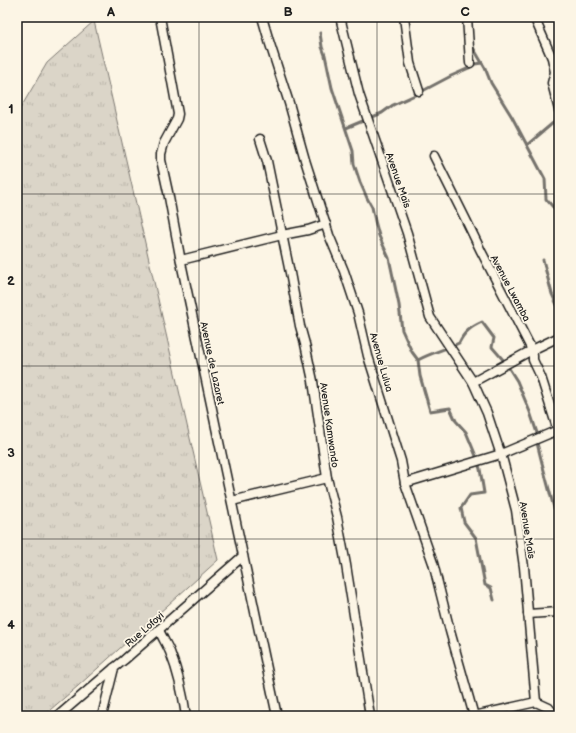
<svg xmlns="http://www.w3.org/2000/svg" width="576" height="733" font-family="'Balsamiq Sans',sans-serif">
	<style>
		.grass { fill: url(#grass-tufts); stroke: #7c7872 }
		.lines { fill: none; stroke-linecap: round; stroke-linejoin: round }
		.stream { stroke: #75726c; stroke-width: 3 }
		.street-casing { stroke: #1c1c1c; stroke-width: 11 }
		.street { stroke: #fcf5e5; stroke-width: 8 }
		.grid { fill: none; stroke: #1c1c1c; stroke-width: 1; stroke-opacity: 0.55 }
		.labels { text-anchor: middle; stroke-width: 3.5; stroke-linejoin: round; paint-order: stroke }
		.street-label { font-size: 10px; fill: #1c1c1c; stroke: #fcf5e5 }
		.neatline { fill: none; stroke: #1c1c1c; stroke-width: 1.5 }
		.grid-label { font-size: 13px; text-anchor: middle; font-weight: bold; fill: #1c1c1c }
	</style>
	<defs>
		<pattern id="grass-tufts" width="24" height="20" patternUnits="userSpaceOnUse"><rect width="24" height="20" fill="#dbd5c8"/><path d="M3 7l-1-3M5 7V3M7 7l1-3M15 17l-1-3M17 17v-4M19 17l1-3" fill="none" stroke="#bbb6ab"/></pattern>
	</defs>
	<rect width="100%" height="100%" fill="#fcf5e5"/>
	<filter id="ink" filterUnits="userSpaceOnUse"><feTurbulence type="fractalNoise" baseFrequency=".025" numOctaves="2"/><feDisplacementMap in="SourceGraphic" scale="8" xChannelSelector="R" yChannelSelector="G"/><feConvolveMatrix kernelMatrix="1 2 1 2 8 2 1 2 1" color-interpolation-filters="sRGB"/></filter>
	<g filter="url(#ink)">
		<path class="grass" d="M 94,21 L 218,560 L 78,686 L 43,716 L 17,716 L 17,114 L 47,63 Z"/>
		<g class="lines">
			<g class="stream">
				<path d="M 320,33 L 322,47 L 325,55 L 332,88 L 353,151 L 354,164 L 360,182 L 367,198 L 372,207 L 375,221 L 379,236 L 389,258 L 399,305 L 402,330 L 412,352 L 418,360 L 420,376 L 430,411 L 450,408 L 456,421 L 466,432 L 476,456 L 480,469 L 484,493 L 470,495 L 461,508 L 464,522 L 476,538 L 485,585 L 491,588 L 494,600"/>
				<path d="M 471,44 L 485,68 L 491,83 L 512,117 L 545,179 L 546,199 L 553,207 L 559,211"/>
				<path d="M 346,128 L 382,113 L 393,105 L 415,95 L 451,76 L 469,68 L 475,64 L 482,63"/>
				<path d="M 527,145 L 553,123 L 559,122"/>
				<path d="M 543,260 L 552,294 L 559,309"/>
				<path d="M 418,360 C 431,353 446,349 459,343 C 464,332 471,327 482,322 L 494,338 L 492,347 L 505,362 L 517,381 L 530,412 L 538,436 L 537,443 L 542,463 L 554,508 L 559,508"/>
			</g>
			<defs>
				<g id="street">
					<path d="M 160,17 L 178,114 L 177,119 L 164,143 L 161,154 L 161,160 L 168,192 L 182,267 L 277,716"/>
					<path d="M 262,17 L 269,41 L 289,103 L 305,160 L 329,235 L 344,271 L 358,313 L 368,356 L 401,461 L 405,483 L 433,563 L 450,631 L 474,716"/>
					<path d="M 340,17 L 359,94 L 407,233 L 430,317 L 473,382 L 487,413 L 503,461 L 516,510 L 524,567 L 536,702"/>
					<path d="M 404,17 L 410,63 L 419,91"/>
					<path d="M 467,17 L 470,63"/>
					<path d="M 534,17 L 552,58 L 555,72 L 552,83 L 559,110"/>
					<path d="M 260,139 L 267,161 L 290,273 L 300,326 L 305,344 L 313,381 L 327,478 L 337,517 L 346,565 L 370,716"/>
					<path d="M 434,156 L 466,220 L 481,251 L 532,350 L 533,356 L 533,360 L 541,377 L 559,434"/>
					<path d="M 181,260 L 282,235 L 308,230 L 326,224"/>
					<path d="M 473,382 L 532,350 L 559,337"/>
					<path d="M 405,483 L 501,454 L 558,430"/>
					<path d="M 232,501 L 327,478"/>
					<path d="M 528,614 L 559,612"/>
					<path d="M 159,630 C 162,637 167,645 170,652 C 178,672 183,694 186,716"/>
					<path d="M 536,702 L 549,708 L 555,716"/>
					<path d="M 58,716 L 114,668 L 124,660 L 243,556"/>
					<path d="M 102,716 L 114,668"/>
					<path d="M 474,716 L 536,702"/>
				</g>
			</defs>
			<use href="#street" class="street-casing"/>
			<use href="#street" class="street"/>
		</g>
	</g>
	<path class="grid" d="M 199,17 L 199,716M 377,17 L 377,716M 17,194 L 559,194M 17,366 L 559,366M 17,539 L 559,539"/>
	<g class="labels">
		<g class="street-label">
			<text transform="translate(399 180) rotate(71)" y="4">Avenue Maïs</text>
			<text transform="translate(511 288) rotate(62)" y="4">Avenue Lwamba</text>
			<text transform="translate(382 362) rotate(74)" y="4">Avenue Lulua</text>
			<text transform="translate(213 363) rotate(78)" y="4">Avenue de Lazaret</text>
			<text transform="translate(330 425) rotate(82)" y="4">Avenue Kamwando</text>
			<text transform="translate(528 530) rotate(81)" y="4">Avenue Maïs</text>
			<text transform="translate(144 629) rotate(-41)" y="4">Rue Lofoyi</text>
		</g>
	</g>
	<rect width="576" height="733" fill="none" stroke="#fcf5e5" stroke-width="44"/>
	<rect x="22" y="22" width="532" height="689" class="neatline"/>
	<g class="grid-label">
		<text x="111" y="16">A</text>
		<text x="288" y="16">B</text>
		<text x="465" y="16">C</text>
		<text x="11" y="113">1</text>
		<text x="11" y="285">2</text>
		<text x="11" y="457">3</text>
		<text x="11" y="629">4</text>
	</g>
</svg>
